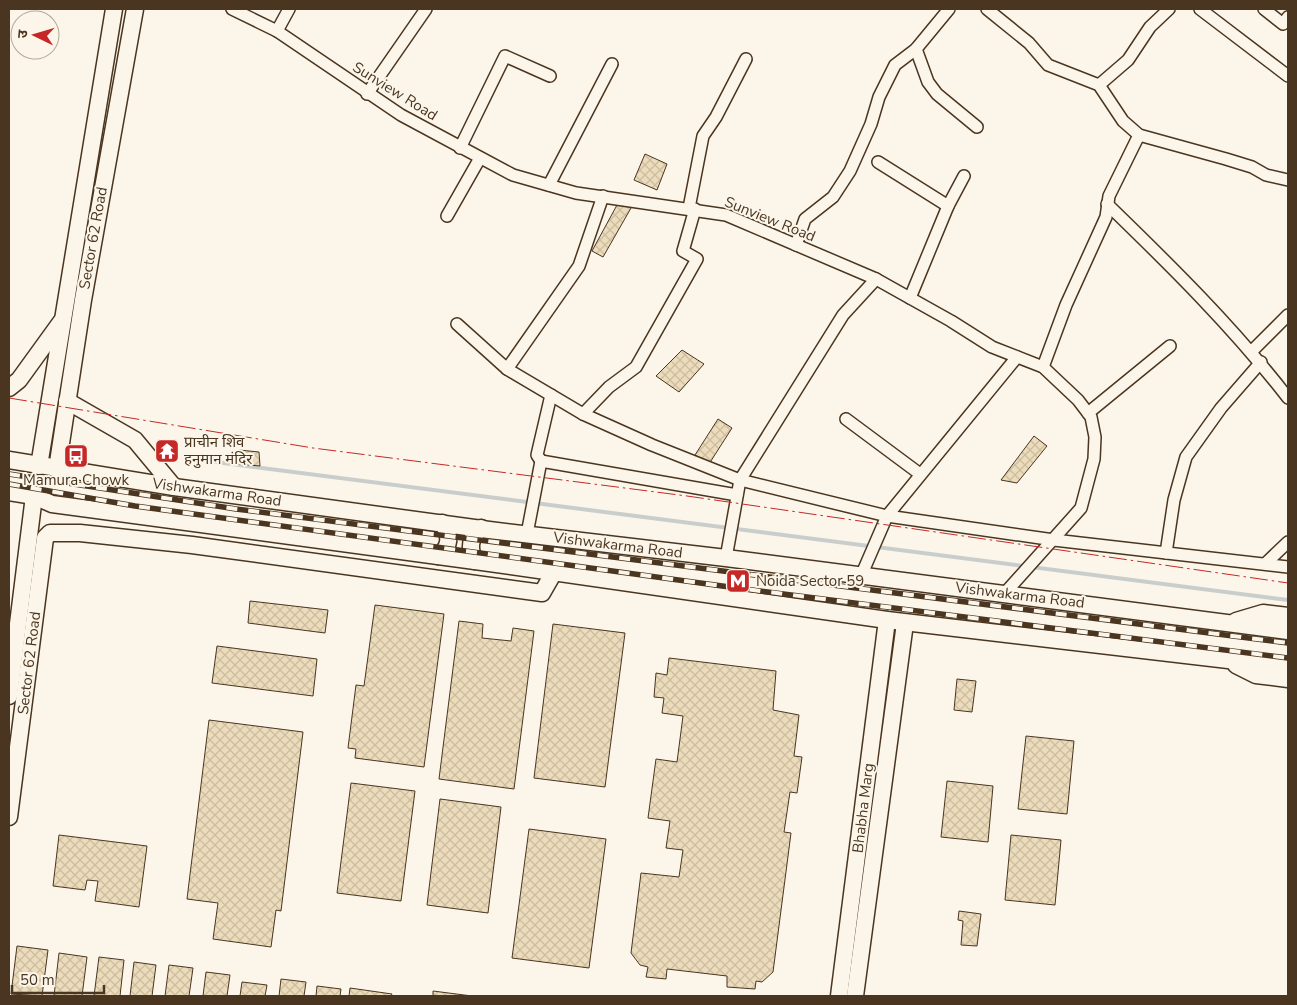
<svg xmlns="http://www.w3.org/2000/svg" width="1297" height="1005" font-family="'Nunito Sans','Noto Sans Devanagari',sans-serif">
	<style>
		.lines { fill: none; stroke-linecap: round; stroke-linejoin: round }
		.stream { stroke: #c9cecd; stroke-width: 4 }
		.building { fill: url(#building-cross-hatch); stroke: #4a3520 }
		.street-casing { stroke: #4a3520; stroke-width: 14 }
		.secondary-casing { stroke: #4a3520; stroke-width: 19 }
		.street { stroke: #fbf6e9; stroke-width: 11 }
		.secondary { stroke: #fbf6e9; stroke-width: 16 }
		.rail-casing { stroke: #4a3520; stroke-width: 5.5 }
		.rail { stroke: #fbf6e9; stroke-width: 4; stroke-dasharray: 11; stroke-linecap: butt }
		.power { stroke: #c62828; stroke-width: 1; stroke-dasharray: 18 4 2.5 4; stroke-linecap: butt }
		.labels { text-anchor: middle; stroke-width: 4; stroke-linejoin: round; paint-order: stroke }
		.street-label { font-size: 15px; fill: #4a3520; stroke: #fbf6e9 }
		.poi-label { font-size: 15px; fill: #4a3520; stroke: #fbf6e9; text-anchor: start }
	</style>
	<defs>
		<pattern id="building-cross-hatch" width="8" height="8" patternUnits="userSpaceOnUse" patternTransform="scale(1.25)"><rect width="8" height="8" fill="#ecdcbc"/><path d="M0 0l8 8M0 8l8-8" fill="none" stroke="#ccbda1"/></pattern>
	</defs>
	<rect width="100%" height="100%" fill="#fbf6e9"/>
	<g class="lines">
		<path class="stream" d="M 216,462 L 1288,600"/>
	</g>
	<g class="building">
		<path d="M 645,154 L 667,164 L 657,190 L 634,180 Z"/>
		<path d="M 623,194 L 635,201 L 603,257 L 592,251 Z"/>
		<path d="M 682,350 L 704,364 L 679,392 L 656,376 Z"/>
		<path d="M 718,419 L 732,428 L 709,464 L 695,455 Z"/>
		<path d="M 1034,436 L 1047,446 L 1017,483 L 1001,480 Z"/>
		<path d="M 239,450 L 259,452 L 260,466 L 238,464 Z"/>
		<path d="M 250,601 L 328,610 L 325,633 L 248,623 Z"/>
		<path d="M 375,605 L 444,614 L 424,767 L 355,758 L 356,749 L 348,748 L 356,685 L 364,686 Z"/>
		<path d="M 459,621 L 483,624 L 482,638 L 511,641 L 513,628 L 534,631 L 514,789 L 439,779 Z"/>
		<path d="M 553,624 L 625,633 L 605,787 L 534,778 Z"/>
		<path d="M 217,646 L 317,659 L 313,696 L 212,683 Z"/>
		<path d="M 669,658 L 776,671 L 773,710 L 799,715 L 794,756 L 802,757 L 797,793 L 790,792 L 784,832 L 791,833 L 773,972 L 762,982 L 756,981 L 755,989 L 727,987 L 727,976 L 667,969 L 666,979 L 646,977 L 648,967 L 640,965 L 631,953 L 641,873 L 679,877 L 683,850 L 666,848 L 670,821 L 648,818 L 656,759 L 677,762 L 683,716 L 662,713 L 664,698 L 654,697 L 656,673 L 667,675 Z"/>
		<path d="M 957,679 L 976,681 L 972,712 L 954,710 Z"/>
		<path d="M 209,720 L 303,732 L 281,911 L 276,910 L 271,947 L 213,939 L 218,903 L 187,899 Z"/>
		<path d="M 1026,736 L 1074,741 L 1067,814 L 1018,809 Z"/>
		<path d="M 947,781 L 993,786 L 988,842 L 941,837 Z"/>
		<path d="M 351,783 L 415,791 L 401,901 L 337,893 Z"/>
		<path d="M 440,799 L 501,807 L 488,913 L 427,905 Z"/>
		<path d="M 529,829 L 606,839 L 589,968 L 512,958 Z"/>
		<path d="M 59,835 L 147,846 L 139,907 L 95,901 L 98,881 L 87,880 L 85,890 L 53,886 Z"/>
		<path d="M 1011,835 L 1061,840 L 1055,905 L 1005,900 Z"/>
		<path d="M 959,911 L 981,914 L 977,946 L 961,945 L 963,921 L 958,920 Z"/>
		<path d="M 17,946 L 48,950 L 42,996 L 11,994 Z"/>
		<path d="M 59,953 L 87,957 L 82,996 L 54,996 Z"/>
		<path d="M 99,957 L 124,960 L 120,996 L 94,996 Z"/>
		<path d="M 134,962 L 156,965 L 152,996 L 130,996 Z"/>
		<path d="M 169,965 L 193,968 L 189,996 L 165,996 Z"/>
		<path d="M 206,972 L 230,975 L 227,996 L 203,996 Z"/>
		<path d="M 281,979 L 306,982 L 304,996 L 279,996 Z"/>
		<path d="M 242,982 L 267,985 L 265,996 L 240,996 Z"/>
		<path d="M 317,986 L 341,989 L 340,996 L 316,996 Z"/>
		<path d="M 350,988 L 392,994 L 391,996 L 349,996 Z"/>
		<path d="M 433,991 L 472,996 L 433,996 Z"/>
	</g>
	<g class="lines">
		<defs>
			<g id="street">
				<path d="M 232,9 L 277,31 L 401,115 L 513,175 L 576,193 L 726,215 L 876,279 L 951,321 L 992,347 L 1043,367 L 1078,400 L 1091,417 L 1095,437 L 1094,459 L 1081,508 L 1005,593"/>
				<path d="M 987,9 L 1029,43 L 1048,65 L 1099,85 L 1123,121 L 1139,135 L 1226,159 L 1252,167 L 1266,175 L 1288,180"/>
				<path d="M 1200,9 L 1288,76"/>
				<path d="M 1264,9 L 1283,24 L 1288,17"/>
				<path d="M 277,31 L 289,9"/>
				<path d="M 916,49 L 928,82 L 937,94 L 977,127"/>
				<path d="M 1099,85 L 1128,60 L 1150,27 L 1169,9"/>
				<path d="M 367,94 L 426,9"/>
				<path d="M 460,148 L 505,56 L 550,76"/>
				<path d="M 878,162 L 948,206"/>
				<path d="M 549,185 L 612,64"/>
				<path d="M 1107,204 C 1170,265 1234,328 1288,398"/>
				<path d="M 689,208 L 703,136 L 716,117 L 746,59"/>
				<path d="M 447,216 L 480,158"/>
				<path d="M 796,245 L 805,219 L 833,197 L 850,171 L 871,124 L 879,97 L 895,65 L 916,49 L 949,9"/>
				<path d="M 910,298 L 948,206 L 964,176"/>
				<path d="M 457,324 L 507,369 L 583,414 L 652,445 L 740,480 L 887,516 L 1054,540 L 1288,567"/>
				<path d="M 1251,352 L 1288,315"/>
				<path d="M 1043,367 L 1066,305 L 1106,217 L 1109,196 L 1139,135"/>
				<path d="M 507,369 L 579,266 L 603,196"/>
				<path d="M 1088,413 L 1170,346"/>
				<path d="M 583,414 L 609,387 L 636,367 L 697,259 L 683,251 L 695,209"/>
				<path d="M 846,419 L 920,474"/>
				<path d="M 541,461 L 537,455 L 551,395"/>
				<path d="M 527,534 L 541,461 L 737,495"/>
				<path d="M 1166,553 L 1174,500 L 1186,457 L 1221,408 L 1261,362"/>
				<path d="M 726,558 L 740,480 L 843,315 L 876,279"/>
				<path d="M 1265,564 L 1288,542"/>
				<path d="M 861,576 L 887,516 L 1017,357"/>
			</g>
			<g id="secondary">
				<path d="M 9,388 L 19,380 L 61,322"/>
				<path d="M 67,401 L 135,440 L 174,487"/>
				<path d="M 9,460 L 174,487 L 489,530 L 726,558 L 1288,631"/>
				<path d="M 39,466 L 114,9"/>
				<path d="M 57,469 L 83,300 L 135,9"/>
				<path d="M 9,492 L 34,496 L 52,504 L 475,561 L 887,620 L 1288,667"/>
				<path d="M 438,556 C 451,547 451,535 442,523"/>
				<path d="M 475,561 C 468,548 470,537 481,528"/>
				<path d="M 1236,621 L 1263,613 L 1288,616"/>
				<path d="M 1236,665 L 1256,675 L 1288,679"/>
				<path d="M 9,696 L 34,496"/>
				<path d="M 9,817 L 45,538 L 50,533 L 80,533 L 192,545 L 542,593 L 554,572"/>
				<path d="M 839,996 L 887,620"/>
				<path d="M 855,996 L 905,623"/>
			</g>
		</defs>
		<use href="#street" class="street-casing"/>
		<use href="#secondary" class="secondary-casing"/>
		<use href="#street" class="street"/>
		<use href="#secondary" class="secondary"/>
		<defs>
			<g id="rail">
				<path d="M 9,474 L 236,509 L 1288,643"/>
				<path d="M 9,484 L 135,506 L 737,588 L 1288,658"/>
			</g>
		</defs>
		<use href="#rail" class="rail-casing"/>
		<use href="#rail" class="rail"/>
		<path class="power" d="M 9,398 L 313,448 L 687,496 L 1288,583"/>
	</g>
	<defs>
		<symbol id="temple-square" viewBox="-11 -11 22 22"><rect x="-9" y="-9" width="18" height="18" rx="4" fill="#c62828" stroke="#fbf6e9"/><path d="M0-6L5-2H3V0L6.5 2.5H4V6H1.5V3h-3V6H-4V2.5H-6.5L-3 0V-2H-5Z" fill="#fff"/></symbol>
		<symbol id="bus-square" viewBox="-11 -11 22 22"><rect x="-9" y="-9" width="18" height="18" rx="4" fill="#c62828" stroke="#fbf6e9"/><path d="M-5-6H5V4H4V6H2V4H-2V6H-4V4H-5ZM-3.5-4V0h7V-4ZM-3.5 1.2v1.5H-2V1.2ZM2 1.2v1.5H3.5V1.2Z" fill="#fff"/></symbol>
		<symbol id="metro-square" viewBox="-11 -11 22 22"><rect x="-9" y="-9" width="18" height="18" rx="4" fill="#c62828" stroke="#fbf6e9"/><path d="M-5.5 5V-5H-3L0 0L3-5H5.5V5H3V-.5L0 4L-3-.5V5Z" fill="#fff"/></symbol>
	</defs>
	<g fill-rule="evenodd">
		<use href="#temple-square" x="153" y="437" width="28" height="28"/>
		<use href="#bus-square" x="62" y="442" width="28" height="28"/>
		<use href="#metro-square" x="724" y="567" width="28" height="28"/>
	</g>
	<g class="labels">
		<g class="street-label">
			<text transform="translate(395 91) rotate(32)" y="5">Sunview Road</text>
			<text transform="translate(770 219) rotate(22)" y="5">Sunview Road</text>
			<text transform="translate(93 238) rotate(-80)" y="5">Sector 62 Road</text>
			<text transform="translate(217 492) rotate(8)" y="5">Vishwakarma Road</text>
			<text transform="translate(618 545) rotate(7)" y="5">Vishwakarma Road</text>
			<text transform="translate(1020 595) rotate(7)" y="5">Vishwakarma Road</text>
			<text transform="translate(29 663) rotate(-83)" y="5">Sector 62 Road</text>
			<text transform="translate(863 808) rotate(-83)" y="5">Bhabha Marg</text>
		</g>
		<g class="poi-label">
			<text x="184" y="447">प्राचीन शिव<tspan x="184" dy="17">हनुमान मंदिर</tspan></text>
			<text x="76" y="485" text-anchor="middle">Mamura Chowk</text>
			<text x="756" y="586">Noida Sector 59</text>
		</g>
	</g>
	<rect width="1297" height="1005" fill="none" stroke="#4a3520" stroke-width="20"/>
	<g transform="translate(35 35) rotate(275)"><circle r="24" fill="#fbf6e9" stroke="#b4a999"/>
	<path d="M0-4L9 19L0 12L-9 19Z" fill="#c62828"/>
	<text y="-8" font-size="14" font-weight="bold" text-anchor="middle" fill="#4a3520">उ</text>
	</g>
	<path d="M12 985v8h92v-8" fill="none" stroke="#4a3520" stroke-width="2.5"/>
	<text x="20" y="985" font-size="15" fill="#4a3520" stroke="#fbf6e9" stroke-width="4" paint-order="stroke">50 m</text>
</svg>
